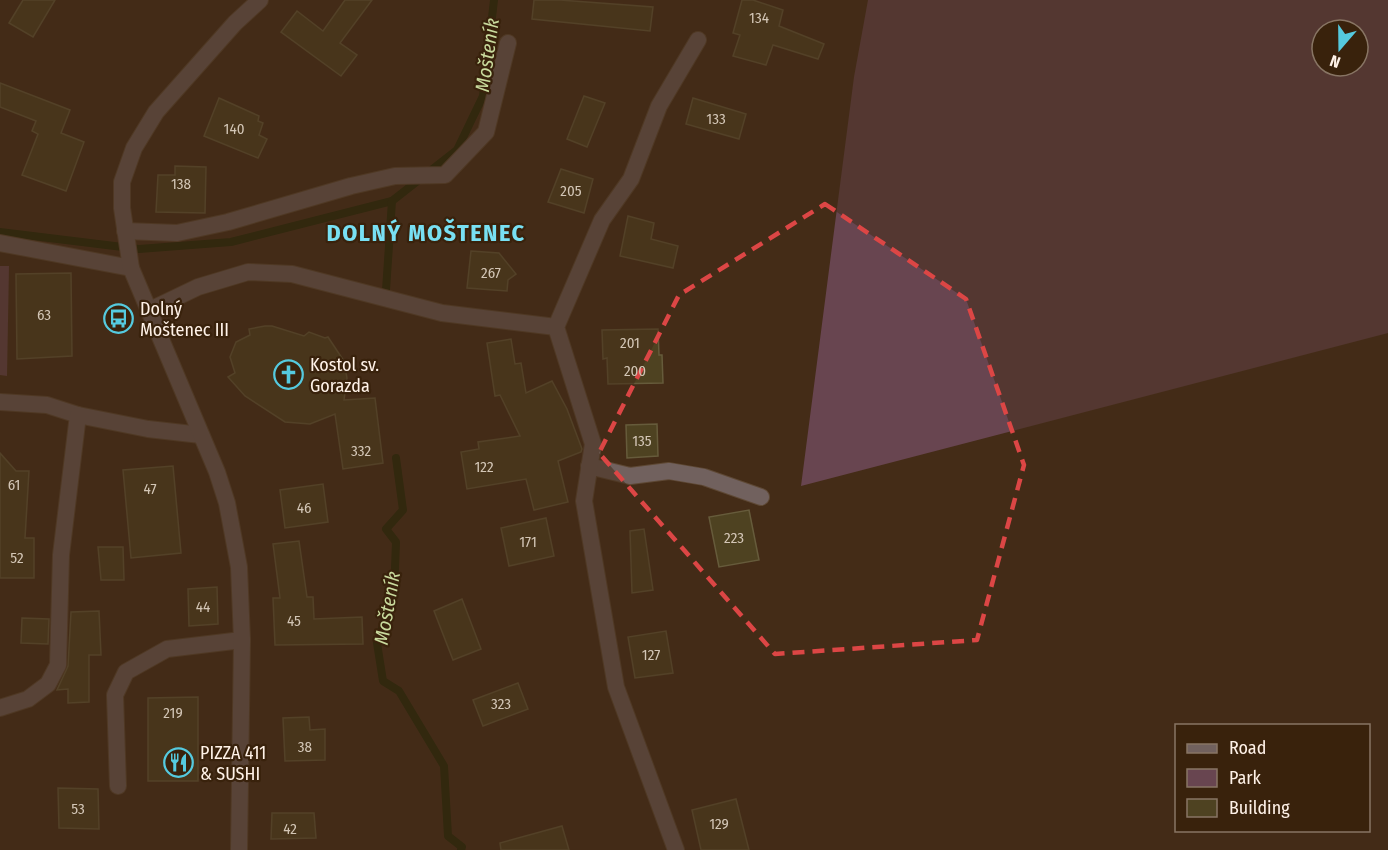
<svg xmlns="http://www.w3.org/2000/svg" width="1388" height="850" font-family="'Fira Sans Condensed',sans-serif">
	<style>
		.green { fill: #684550; fill-rule: evenodd }
		.lines { fill: none; stroke-linecap: round; stroke-linejoin: round }
		.stream { stroke: #1d2404; stroke-width: 8 }
		.building { fill: #4e4221; stroke: #665b3b; stroke-width: 1.5 }
		.minor-casing { stroke: #5e4834; stroke-width: 18 }
		.tertiary-casing { stroke: #5e4834; stroke-width: 18 }
		.minor { stroke: #71615e; stroke-width: 16 }
		.tertiary { stroke: #71615e; stroke-width: 16 }
		.marked { fill: none; stroke: #dc4645; stroke-width: 4.5; stroke-dasharray: 12 8; stroke-linejoin: round }
		.labels { text-anchor: middle; stroke-width: 4.5; stroke-linejoin: round; paint-order: stroke }
		.number-label { font-size: 15px; fill: #d3c6b6 }
		.poi-label { font-size: 18px; fill: #fff2e8; stroke: #39220c; text-anchor: start }
		.water-label { font-size: 20px; font-style: italic; fill: #c9da9d; stroke: #39220c }
		.district-label { font-size: 24px; font-weight: bold; letter-spacing: 1.5px; fill: #78e0f3; stroke: #39220c }
	</style>
	<rect width="100%" height="100%" fill="#442c17"/>
	<g class="green">
		<path d="M 868,0 L 1388,0 L 1388,333 L 801,486 L 854,77 ZM 1322,30 L 1358,30 L 1358,66 L 1322,66 Z"/>
		<path d="M 0,266 L 9,266 L 7,376 L 0,375 Z"/>
	</g>
	<g class="lines">
		<g class="stream">
			<path d="M 0,232 L 139,249 L 231,242 L 392,201"/>
			<path d="M 386,290 L 392,201 L 457,150 L 483,96 L 494,0"/>
			<path d="M 396,458 L 403,510 L 386,529 L 396,542 L 394,594 L 377,643 L 383,681 L 399,691 L 444,766 L 448,836 L 462,847 L 461,850"/>
		</g>
	</g>
	<g class="building">
		<path d="M 23,0 L 55,0 L 33,37 L 9,23 Z"/>
		<path d="M 345,0 L 372,0 L 340,43 L 357,55 L 341,76 L 281,32 L 297,11 L 323,31 Z"/>
		<path d="M 534,0 L 560,0 L 653,7 L 650,31 L 532,19 Z"/>
		<path d="M 742,0 L 753,0 L 783,10 L 779,26 L 824,44 L 818,59 L 773,45 L 766,65 L 733,56 L 740,35 L 733,33 Z"/>
		<path d="M 0,83 L 70,110 L 61,133 L 84,142 L 66,191 L 22,175 L 38,134 L 32,131 L 36,121 L 0,107 Z"/>
		<path d="M 584,96 L 605,103 L 587,147 L 567,139 Z"/>
		<path d="M 219,98 L 259,116 L 258,121 L 263,123 L 259,135 L 267,139 L 258,158 L 204,136 Z"/>
		<path d="M 693,98 L 746,114 L 739,139 L 686,124 Z"/>
		<path d="M 175,166 L 206,167 L 205,213 L 156,212 L 158,175 L 175,175 Z"/>
		<path d="M 561,169 L 593,179 L 584,213 L 548,202 Z"/>
		<path d="M 628,216 L 654,223 L 651,239 L 678,246 L 673,268 L 620,256 Z"/>
		<path d="M 471,251 L 499,253 L 516,274 L 508,280 L 507,291 L 467,288 Z"/>
		<path d="M 71,273 L 72,356 L 17,359 L 16,274 Z"/>
		<path d="M 265,326 L 272,326 L 304,336 L 309,332 L 325,338 L 328,337 L 344,361 L 347,378 L 344,400 L 375,398 L 383,463 L 343,469 L 335,414 L 310,424 L 285,422 L 245,396 L 228,377 L 235,373 L 230,357 L 236,342 L 250,335 L 249,329 Z"/>
		<path d="M 658,329 L 659,355 L 662,355 L 663,383 L 608,384 L 607,358 L 603,359 L 602,330 Z"/>
		<path d="M 511,339 L 515,364 L 521,363 L 526,393 L 552,381 L 567,409 L 582,449 L 581,452 L 558,461 L 568,502 L 534,510 L 526,479 L 467,489 L 461,452 L 479,449 L 478,442 L 520,436 L 500,395 L 495,396 L 487,343 Z"/>
		<path d="M 657,424 L 658,456 L 627,458 L 626,425 Z"/>
		<path d="M 0,453 L 16,471 L 29,471 L 25,538 L 34,538 L 34,578 L 0,578 Z"/>
		<path d="M 173,466 L 181,553 L 131,558 L 123,470 Z"/>
		<path d="M 323,484 L 328,522 L 285,528 L 280,490 Z"/>
		<path d="M 749,510 L 759,560 L 719,567 L 709,517 Z"/>
		<path d="M 546,518 L 554,556 L 509,566 L 501,528 Z"/>
		<path d="M 644,529 L 653,590 L 632,593 L 630,531 Z"/>
		<path d="M 299,541 L 307,597 L 313,597 L 314,619 L 362,617 L 363,644 L 275,645 L 273,598 L 280,598 L 273,544 Z"/>
		<path d="M 98,547 L 123,547 L 124,580 L 101,580 Z"/>
		<path d="M 217,587 L 218,624 L 189,626 L 188,589 Z"/>
		<path d="M 462,599 L 481,649 L 453,660 L 434,611 Z"/>
		<path d="M 99,611 L 101,655 L 89,655 L 89,702 L 68,703 L 68,689 L 57,690 L 68,666 L 71,612 Z"/>
		<path d="M 22,618 L 49,619 L 48,644 L 21,643 Z"/>
		<path d="M 666,631 L 673,673 L 635,678 L 628,637 Z"/>
		<path d="M 518,683 L 528,709 L 483,726 L 473,700 Z"/>
		<path d="M 198,697 L 198,781 L 148,781 L 148,698 Z"/>
		<path d="M 309,717 L 310,730 L 325,729 L 325,760 L 285,761 L 283,718 Z"/>
		<path d="M 58,788 L 98,789 L 99,829 L 59,828 Z"/>
		<path d="M 736,799 L 749,850 L 701,850 L 692,810 Z"/>
		<path d="M 272,813 L 314,813 L 316,838 L 271,839 Z"/>
		<path d="M 562,826 L 569,850 L 501,850 L 500,843 Z"/>
	</g>
	<g class="lines">
		<defs>
			<g id="minor">
				<path d="M 125,231 L 177,233 L 228,222 L 351,186 L 395,176 L 445,175 L 486,132 L 508,43"/>
				<path d="M 0,243 L 131,268"/>
				<path d="M 148,311 L 198,287 L 248,272 L 292,274 L 442,313 L 556,327"/>
				<path d="M 0,402 L 47,405 L 78,415"/>
				<path d="M 589,466 L 630,476 L 669,471 L 704,477 L 761,497"/>
				<path d="M 0,708 L 28,699 L 48,684 L 58,665 L 61,555 L 78,415 L 148,429 L 201,435"/>
				<path d="M 118,786 L 115,695 L 126,672 L 167,649 L 242,640"/>
				<path d="M 676,850 L 616,687 L 584,501 L 593,444 L 556,327 L 602,220 L 631,179 L 659,106 L 698,40"/>
			</g>
			<path id="tertiary" d="M 239,850 L 242,640 L 239,567 L 227,503 L 217,472 L 131,268 L 122,208 L 122,182 L 134,148 L 156,112 L 235,23 L 260,0"/>
		</defs>
		<use href="#minor" class="minor-casing"/>
		<use href="#tertiary" class="tertiary-casing"/>
		<use href="#minor" class="minor"/>
		<use href="#tertiary" class="tertiary"/>
	</g>
	<path d="M0 0H1388V850H0ZM 825,204 L 966,299 L 1024,465 L 977,640 L 775,654 L 599,453 L 679,295 Z" fill="#442c17" fill-opacity=".55" fill-rule="evenodd"/>
	<path class="marked" d="M 825,204 L 966,299 L 1024,465 L 977,640 L 775,654 L 599,453 L 679,295 Z"/>
	<defs>
		<symbol id="bus-ring" viewBox="-11 -11 22 22"><circle r="9.5" fill="#39220c" stroke="#55cadf" stroke-width="1.5"/><path d="M-5-6H5V4H4V6H2V4H-2V6H-4V4H-5ZM-3.5-4V0h7V-4ZM-3.5 1.2v1.5H-2V1.2ZM2 1.2v1.5H3.5V1.2Z" fill="#55cadf"/></symbol>
		<symbol id="church-ring" viewBox="-11 -11 22 22"><circle r="9.5" fill="#39220c" stroke="#55cadf" stroke-width="1.5"/><path d="M-1.2-6h2.4v3.5h3.3v2.4h-3.3V6h-2.4V-.1h-3.3v-2.4h3.3Z" fill="#55cadf"/></symbol>
		<symbol id="restaurant-ring" viewBox="-11 -11 22 22"><circle r="9.5" fill="#39220c" stroke="#55cadf" stroke-width="1.5"/><path d="M-5-6h1v4h1v-4h1v4h1v-4h1v5L-1.5 .5V6h-2V.5L-5-1ZM5-6V6H3V1.5H1.5Q1.5-4 5-6Z" fill="#55cadf"/></symbol>
	</defs>
	<g fill-rule="evenodd">
		<use href="#bus-ring" x="102" y="302" width="33" height="33"/>
		<use href="#church-ring" x="272" y="358" width="33" height="33"/>
		<use href="#restaurant-ring" x="162" y="746" width="33" height="33"/>
	</g>
	<g class="labels">
		<g class="number-label">
			<text x="759" y="23">134</text>
			<text x="716" y="124">133</text>
			<text x="234" y="134">140</text>
			<text x="181" y="189">138</text>
			<text x="571" y="196">205</text>
			<text x="491" y="278">267</text>
			<text x="44" y="320">63</text>
			<text x="630" y="348">201</text>
			<text x="635" y="376">200</text>
			<text x="642" y="446">135</text>
			<text x="361" y="456">332</text>
			<text x="484" y="472">122</text>
			<text x="14" y="490">61</text>
			<text x="150" y="494">47</text>
			<text x="304" y="513">46</text>
			<text x="734" y="543">223</text>
			<text x="528" y="547">171</text>
			<text x="17" y="563">52</text>
			<text x="203" y="612">44</text>
			<text x="294" y="626">45</text>
			<text x="651" y="660">127</text>
			<text x="501" y="709">323</text>
			<text x="173" y="718">219</text>
			<text x="305" y="752">38</text>
			<text x="78" y="814">53</text>
			<text x="719" y="829">129</text>
			<text x="290" y="834">42</text>
		</g>
		<g class="poi-label">
			<text x="140" y="315">Dolný<tspan x="140" dy="21">Moštenec III</tspan></text>
			<text x="310" y="371">Kostol sv.<tspan x="310" dy="21">Gorazda</tspan></text>
			<text x="200" y="759">PIZZA 411<tspan x="200" dy="21">&amp; SUSHI</tspan></text>
		</g>
		<g class="water-label">
			<text transform="translate(487 55) rotate(-82)" y="7">Mošteník</text>
			<text transform="translate(387 608) rotate(-80)" y="7">Mošteník</text>
		</g>
		<g class="district-label">
			<text x="426" y="241">DOLNÝ MOŠTENEC</text>
		</g>
	</g>
	<rect x="1175" y="724" width="195" height="108" fill="#39220c" stroke="#887564" stroke-width="1.5"/>
	<rect x="1187" y="744" width="30" height="9" fill="#71615e" stroke="#887564" stroke-width="1.5"/>
	<text x="1229" y="754" font-size="18" fill="#fff2e8">Road</text>
	<rect x="1187" y="769" width="30" height="18" fill="#684550" stroke="#887564" stroke-width="1.5"/>
	<text x="1229" y="784" font-size="18" fill="#fff2e8">Park</text>
	<rect x="1187" y="799" width="30" height="18" fill="#4e4221" stroke="#887564" stroke-width="1.5"/>
	<text x="1229" y="814" font-size="18" fill="#fff2e8">Building</text>
	<g transform="translate(1340 48) rotate(200)"><circle r="28" fill="#39220c" stroke="#887564" stroke-width="1.5"/>
	<path d="M0-4.5L10 22L0 15L-10 22Z" fill="#55cadf"/>
	<text y="-9" font-size="16" font-weight="bold" text-anchor="middle" fill="#fff2e8">N</text>
	</g>
</svg>
